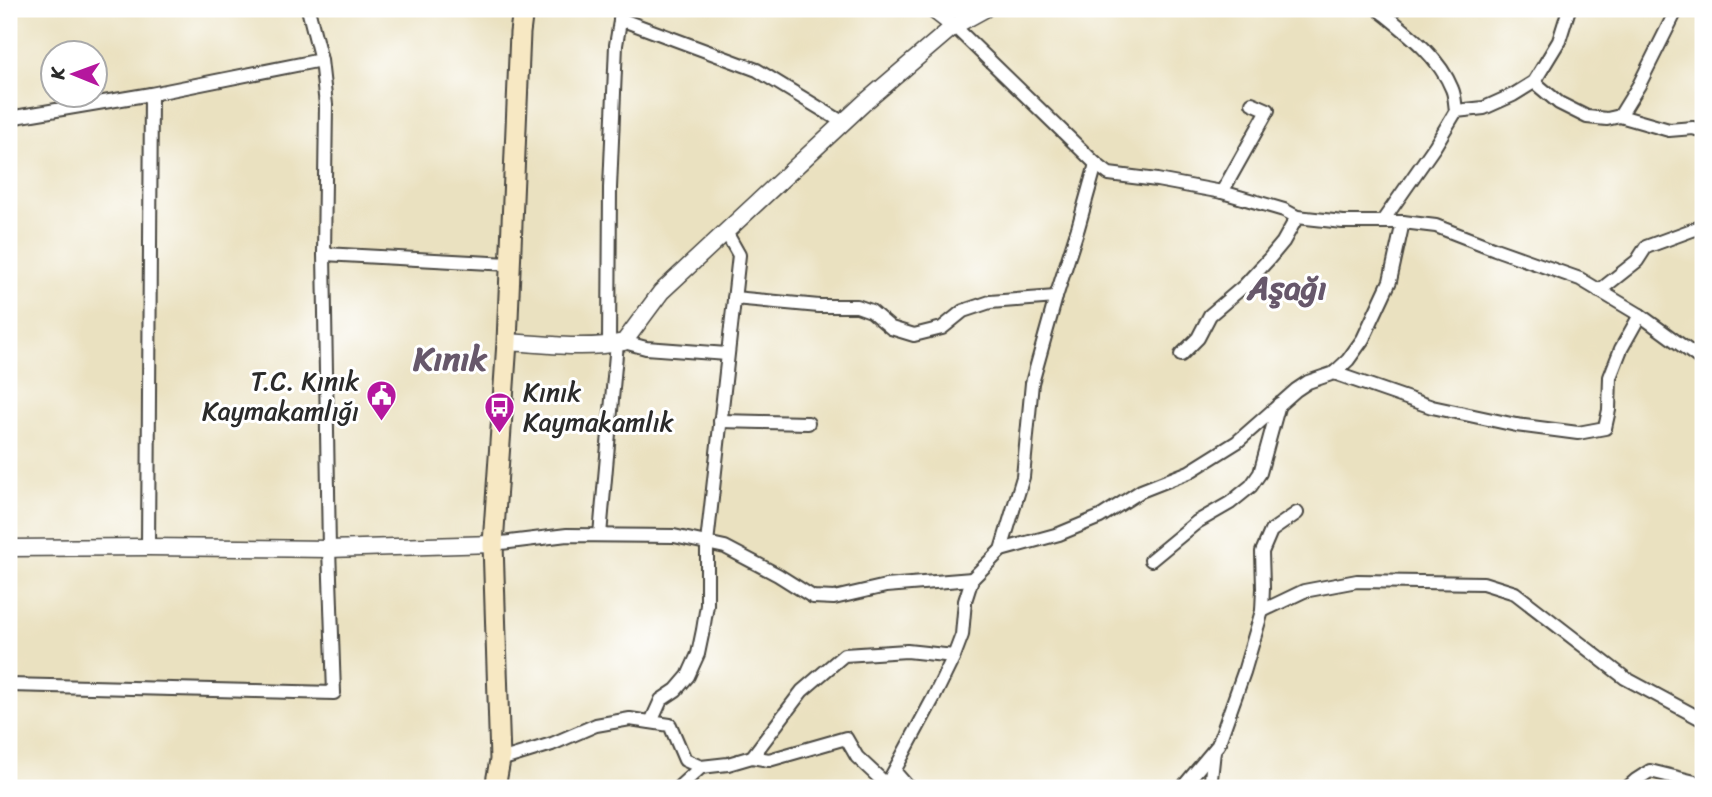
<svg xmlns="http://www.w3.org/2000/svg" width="1712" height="797" font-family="Sriracha,sans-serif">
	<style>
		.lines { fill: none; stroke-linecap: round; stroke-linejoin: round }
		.minor-casing { stroke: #484641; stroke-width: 16 }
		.tertiary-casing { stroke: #484641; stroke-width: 19 }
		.secondary-casing { stroke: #484641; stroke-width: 23 }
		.minor { stroke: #fff; stroke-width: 12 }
		.tertiary { stroke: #fff; stroke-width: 16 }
		.secondary { stroke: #f7e8c3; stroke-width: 19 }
		.labels { text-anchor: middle; stroke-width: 6; stroke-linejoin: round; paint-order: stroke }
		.poi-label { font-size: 26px; fill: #2b2b2b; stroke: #fff; text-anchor: end }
		.district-label { font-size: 33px; font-weight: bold; fill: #67586b; stroke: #fff }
	</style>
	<rect width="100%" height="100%" fill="#fff"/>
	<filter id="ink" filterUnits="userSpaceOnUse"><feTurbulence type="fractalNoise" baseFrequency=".0143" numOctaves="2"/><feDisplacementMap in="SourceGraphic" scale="14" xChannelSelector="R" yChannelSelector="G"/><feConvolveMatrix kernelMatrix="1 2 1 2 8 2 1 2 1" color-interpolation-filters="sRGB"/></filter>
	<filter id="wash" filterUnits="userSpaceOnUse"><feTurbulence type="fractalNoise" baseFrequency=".00686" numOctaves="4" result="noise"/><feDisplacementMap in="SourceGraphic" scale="28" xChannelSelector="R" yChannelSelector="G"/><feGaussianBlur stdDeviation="1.57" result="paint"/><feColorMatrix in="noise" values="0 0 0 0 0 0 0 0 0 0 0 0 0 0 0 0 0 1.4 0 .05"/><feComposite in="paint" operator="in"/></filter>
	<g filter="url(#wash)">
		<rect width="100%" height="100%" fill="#eae1c0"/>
	</g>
	<g filter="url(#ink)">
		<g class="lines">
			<defs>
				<g id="minor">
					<path d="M 1378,9 C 1405,31 1439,56 1452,89 C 1455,96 1455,104 1456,111 L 1435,146 L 1382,222"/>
					<path d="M 620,19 L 757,70 L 844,123"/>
					<path d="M 954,26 L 1096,164 L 1109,174 L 1157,180 L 1222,192 L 1284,210 L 1297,217 L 1343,222 L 1403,222 L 1436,226 L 1495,249 L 1580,279 L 1640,315 L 1703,361"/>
					<path d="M 1534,82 L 1559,103 L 1587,117 L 1607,119 L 1620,116 L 1669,130 L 1693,128 L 1703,131"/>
					<path d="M 1456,111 L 1484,108 L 1513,95 L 1534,82 L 1559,41 L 1569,9"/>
					<path d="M 1620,116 L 1639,85 L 1677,9"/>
					<path d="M 9,118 L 151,94 L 321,60"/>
					<path d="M 1222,192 L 1268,110 L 1252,103"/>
					<path d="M 324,254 L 509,264"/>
					<path d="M 1599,291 L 1637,261 L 1646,247 L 1703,226"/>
					<path d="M 734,298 L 819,306 L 857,306 L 871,311 L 891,328 L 914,335 L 942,328 L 963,311 L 990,302 L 1056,297"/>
					<path d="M 624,342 L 646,348 L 727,354"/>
					<path d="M 609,345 L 610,188 L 616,45 L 622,9"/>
					<path d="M 1181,355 L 1198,338 L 1210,315 L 1244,286 L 1268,260 L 1283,242 L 1297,217"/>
					<path d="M 1334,373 L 1432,407 L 1516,425 L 1578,433 L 1605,428 L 1609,410 L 1610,377 L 1621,349 L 1640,315"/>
					<path d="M 720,421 L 808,423"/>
					<path d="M 600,535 L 617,343"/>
					<path d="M 493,544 L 567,535 L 674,536 L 725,547 L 778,575 L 813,597 L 834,598 L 886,586 L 972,579"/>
					<path d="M 148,547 L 151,94"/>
					<path d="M 1001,550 L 1059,534 L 1100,517 L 1141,491 L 1189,472 L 1237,442 L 1296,390 L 1308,382 L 1334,373 L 1348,360 L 1363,339 L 1390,281 L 1403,222"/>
					<path d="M 1151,560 L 1197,522 L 1230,503 L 1251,486 L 1260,473 L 1279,404"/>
					<path d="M 1262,611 L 1263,588 L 1262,552 L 1271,531 L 1297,513"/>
					<path d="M 9,685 L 334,693 L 329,549 L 324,254 L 326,105 L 321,60 L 308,9"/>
					<path d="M 651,722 L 661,700 L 676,690 L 688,676 L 698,654 L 703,630 L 707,605 L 707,543 L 739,255 L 726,232"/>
					<path d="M 752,757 L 802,691 L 844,655 L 907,651 L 954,656"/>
					<path d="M 500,760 L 552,744 L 596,725 L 630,719 L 670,725 L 685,760 L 701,767 L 728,764 L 752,757 L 769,760 L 846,738 L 857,757 L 887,785"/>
					<path d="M 895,772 L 909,788"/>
					<path d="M 678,788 L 701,767"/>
					<path d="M 885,788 L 934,697 L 954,656 L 962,635 L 965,601 L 972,579 L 1001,550 L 1023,477 L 1032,383 L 1056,297 L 1078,228 L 1096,164"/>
					<path d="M 1182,788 L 1218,745 L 1244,672 L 1262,611 L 1304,591 L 1357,581 L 1483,583 L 1515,593 L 1625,678 L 1703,720"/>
					<path d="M 1208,788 L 1211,779 L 1214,751"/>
					<path d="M 1627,788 L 1636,780 L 1650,771 L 1703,784"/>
				</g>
				<g id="tertiary">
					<path d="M 932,9 L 954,26"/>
					<path d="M 507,342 C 546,344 586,350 624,342 L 661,292 L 864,103 L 954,26 L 985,9"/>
					<path d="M 9,548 L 148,547 L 329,549 L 493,544"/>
				</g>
				<path id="secondary" d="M 495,788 L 500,760 L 493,544 L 507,342 L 520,33 L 523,9"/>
			</defs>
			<use href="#minor" class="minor-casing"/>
			<use href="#tertiary" class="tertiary-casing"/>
			<use href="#secondary" class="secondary-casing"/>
			<use href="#minor" class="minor"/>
			<use href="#tertiary" class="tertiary"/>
			<use href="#secondary" class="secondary"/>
		</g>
	</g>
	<defs>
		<symbol id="civic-pin" viewBox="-11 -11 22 30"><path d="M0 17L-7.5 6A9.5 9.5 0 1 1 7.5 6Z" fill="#b5179e" stroke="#fff"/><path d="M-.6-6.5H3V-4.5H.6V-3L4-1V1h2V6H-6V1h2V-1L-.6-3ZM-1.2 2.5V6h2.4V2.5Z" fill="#fff"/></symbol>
		<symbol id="bus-pin" viewBox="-11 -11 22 30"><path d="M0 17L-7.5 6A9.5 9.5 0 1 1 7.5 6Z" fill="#b5179e" stroke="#fff"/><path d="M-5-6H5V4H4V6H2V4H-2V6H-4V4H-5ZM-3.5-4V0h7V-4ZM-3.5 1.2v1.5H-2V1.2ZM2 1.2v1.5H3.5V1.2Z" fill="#fff"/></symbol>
	</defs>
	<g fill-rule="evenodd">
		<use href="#civic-pin" x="364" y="378" width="35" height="47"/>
		<use href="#bus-pin" x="482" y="390" width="35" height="47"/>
	</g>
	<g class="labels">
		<g class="poi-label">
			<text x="359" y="390">T.C. Kınık<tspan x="359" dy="30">Kaymakamlığı</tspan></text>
			<text x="523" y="401" text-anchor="start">Kınık<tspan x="523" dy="30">Kaymakamlık</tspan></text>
		</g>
		<g class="district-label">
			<text x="1287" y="299">Aşağı</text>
			<text x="450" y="370">Kınık</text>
		</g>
	</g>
	<rect width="1712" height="797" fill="none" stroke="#fff" stroke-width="35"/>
	<g transform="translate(74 74) rotate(271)"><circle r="33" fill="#ffffff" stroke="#aaaaaa" stroke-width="2"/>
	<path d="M0-5L12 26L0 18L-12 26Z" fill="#b5179e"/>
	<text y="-10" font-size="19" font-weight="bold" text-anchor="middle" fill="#2b2b2b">K</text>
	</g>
</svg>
